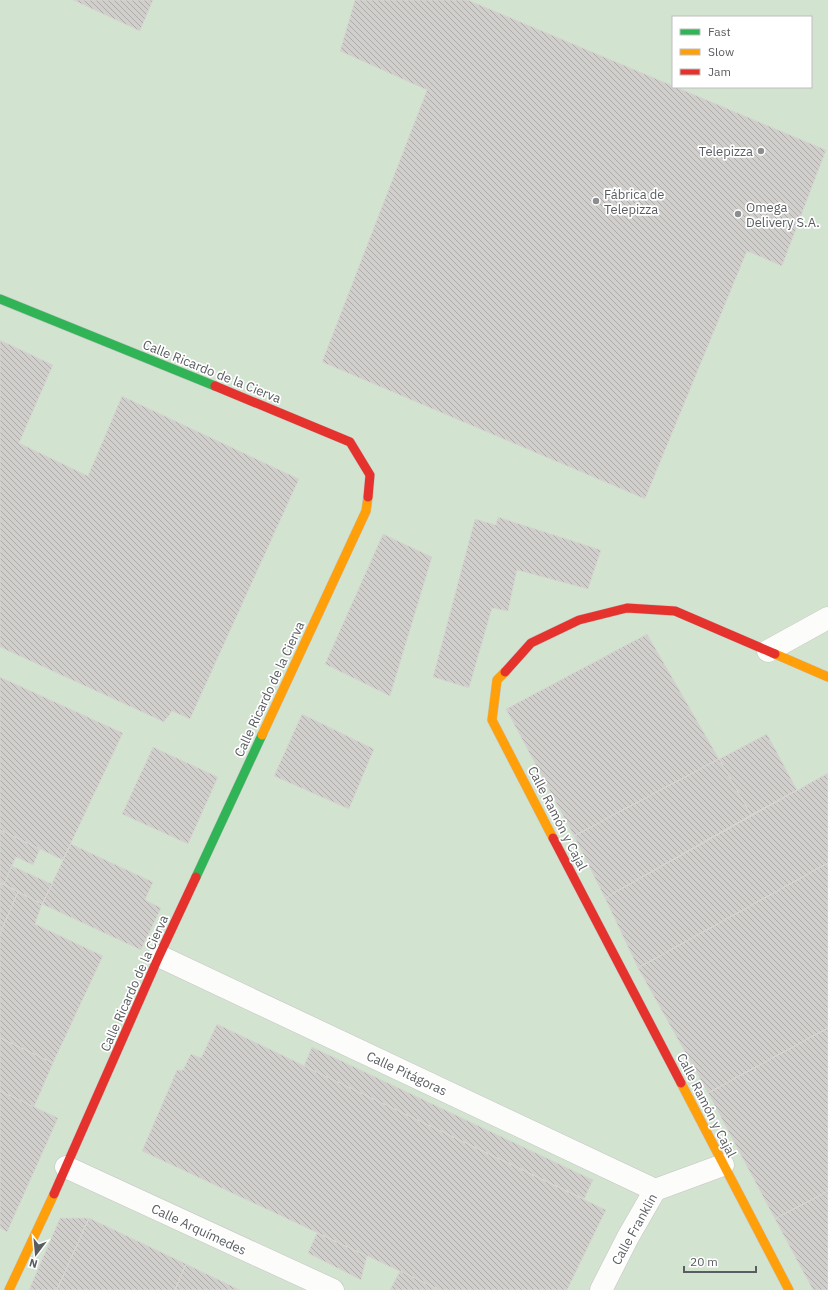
<svg xmlns="http://www.w3.org/2000/svg" width="828" height="1290" font-family="'IBM Plex Sans',sans-serif">
	<style>
		.green { fill: #d2e3d0; fill-rule: evenodd }
		.building { fill: url(#building-back-hatch); stroke: #d7d6d2 }
		.lines { fill: none; stroke-linecap: round; stroke-linejoin: round }
		.street-casing { stroke: #c5c5c5; stroke-width: 23 }
		.fast-casing { stroke: #c5c5c5; stroke-width: 10 }
		.slow-casing { stroke: #c5c5c5; stroke-width: 10 }
		.jam-casing { stroke: #c5c5c5; stroke-width: 10 }
		.street { stroke: #fcfcfb; stroke-width: 22 }
		.fast { stroke: #30b455; stroke-width: 9 }
		.slow { stroke: #ff9f0a; stroke-width: 9 }
		.jam { stroke: #e5322d; stroke-width: 9 }
		.poi-dot { fill: #8b8d8e; stroke: #fff; stroke-width: 1.5 }
		.labels { text-anchor: middle; stroke-width: 3.5; stroke-linejoin: round; paint-order: stroke }
		.poi-label { font-size: 13px; fill: #595c60; stroke: #fff; text-anchor: start }
		.street-label { font-size: 13px; fill: #595c60; stroke: #fff }
	</style>
	<defs>
		<pattern id="building-back-hatch" width="6" height="6" patternUnits="userSpaceOnUse"><rect width="6" height="6" fill="#d0cfcc"/><path d="M-1 5l2 2M0 0l6 6M5-1l2 2" fill="none" stroke="#acaba9"/></pattern>
	</defs>
	<rect width="100%" height="100%" fill="#e8e8e3"/>
	<path class="green" d="M 0,0 L 828,0 L 828,1290 L 0,1290 ZM 673,17 L 811,17 L 811,87 L 673,87 Z"/>
	<g class="building">
		<path d="M 73,0 L 153,0 L 140,31 Z"/>
		<path d="M 355,0 L 468,0 L 826,150 L 782,266 L 747,251 L 645,499 L 322,362 L 427,90 L 340,51 Z"/>
		<path d="M 0,340 L 53,365 L 19,443 L 88,476 L 122,396 L 299,479 L 190,719 L 172,711 L 164,722 L 0,647 Z"/>
		<path d="M 498,517 L 601,550 L 588,589 L 517,570 L 508,611 L 492,608 L 469,688 L 433,677 L 475,519 L 496,525 Z"/>
		<path d="M 383,534 L 432,557 L 390,696 L 325,664 Z"/>
		<path d="M 647,634 L 719,759 L 574,836 L 506,709 Z"/>
		<path d="M 0,677 L 123,733 L 63,860 L 0,830 Z"/>
		<path d="M 302,714 L 374,749 L 349,809 L 274,776 Z"/>
		<path d="M 767,734 L 797,790 L 751,815 L 719,759 Z"/>
		<path d="M 153,747 L 218,777 L 188,844 L 122,814 Z"/>
		<path d="M 719,759 L 751,815 L 605,898 L 574,836 Z"/>
		<path d="M 828,773 L 828,863 L 638,968 L 605,898 Z"/>
		<path d="M 0,830 L 40,849 L 33,865 L 16,857 L 4,884 L 0,883 Z"/>
		<path d="M 71,844 L 153,882 L 145,900 L 161,908 L 141,950 L 42,904 Z"/>
		<path d="M 828,863 L 828,1028 L 708,1093 L 638,968 Z"/>
		<path d="M 12,866 L 52,884 L 42,904 L 4,884 Z"/>
		<path d="M 0,883 L 18,892 L 0,934 Z"/>
		<path d="M 18,892 L 42,904 L 35,924 L 103,956 L 53,1063 L 0,1038 L 0,934 Z"/>
		<path d="M 217,1024 L 606,1210 L 567,1290 L 440,1290 L 142,1151 L 177,1070 L 183,1070 L 191,1054 L 201,1058 Z"/>
		<path d="M 828,1028 L 828,1191 L 775,1219 L 708,1093 Z"/>
		<path d="M 0,1038 L 53,1063 L 34,1107 L 0,1091 Z"/>
		<path d="M 312,1047 L 593,1180 L 584,1199 L 304,1066 Z"/>
		<path d="M 0,1091 L 58,1118 L 7,1232 L 0,1228 Z"/>
		<path d="M 828,1191 L 828,1290 L 813,1290 L 775,1219 Z"/>
		<path d="M 60,1218 L 89,1218 L 57,1290 L 29,1290 Z"/>
		<path d="M 89,1218 L 186,1264 L 175,1290 L 57,1290 Z"/>
		<path d="M 317,1233 L 367,1256 L 361,1280 L 308,1253 Z"/>
		<path d="M 186,1264 L 240,1290 L 175,1290 Z"/>
		<path d="M 400,1271 L 440,1290 L 390,1290 Z"/>
	</g>
	<g class="lines">
		<defs>
			<g id="street">
				<path d="M 768,651 L 828,618"/>
				<path d="M 159,956 L 655,1190"/>
				<path d="M 66,1167 L 333,1290"/>
				<path d="M 601,1290 L 628,1237 L 655,1190 L 723,1165"/>
			</g>
			<g id="fast">
				<path d="M 0,299 L 215,386"/>
				<path d="M 196,877 L 262,735"/>
			</g>
			<g id="slow">
				<path d="M 775,654 L 828,677"/>
				<path d="M 505,672 L 497,680 L 492,720 L 553,838"/>
				<path d="M 262,735 L 366,511 L 368,497"/>
				<path d="M 681,1083 L 789,1290"/>
				<path d="M 9,1290 L 54,1194"/>
			</g>
			<g id="jam">
				<path d="M 215,386 L 350,442 L 370,475 L 368,497"/>
				<path d="M 505,672 L 531,643 L 579,620 L 627,608 L 675,611 L 775,654"/>
				<path d="M 553,838 L 681,1083"/>
				<path d="M 54,1194 L 159,956 L 196,877"/>
			</g>
		</defs>
		<use href="#street" class="street-casing"/>
		<use href="#fast" class="fast-casing"/>
		<use href="#slow" class="slow-casing"/>
		<use href="#jam" class="jam-casing"/>
		<use href="#street" class="street"/>
		<use href="#fast" class="fast"/>
		<use href="#slow" class="slow"/>
		<use href="#jam" class="jam"/>
	</g>
	<g class="poi-dot">
		<circle cx="761" cy="151" r="4"/>
		<circle cx="596" cy="201" r="4"/>
		<circle cx="738" cy="214" r="4"/>
	</g>
	<g class="labels">
		<g class="poi-label">
			<text x="753" y="156" text-anchor="end">Telepizza</text>
			<text x="604" y="199">Fábrica de<tspan x="604" dy="15">Telepizza</tspan></text>
			<text x="746" y="212">Omega<tspan x="746" dy="15">Delivery S.A.</tspan></text>
		</g>
		<g class="street-label">
			<text transform="translate(212 371) rotate(22)" y="5">Calle Ricardo de la Cierva</text>
			<text transform="translate(269 689) rotate(-65)" y="5">Calle Ricardo de la Cierva</text>
			<text transform="translate(558 818) rotate(63)" y="5">Calle Ramón y Cajal</text>
			<text transform="translate(134 983) rotate(-66)" y="5">Calle Ricardo de la Cierva</text>
			<text transform="translate(407 1073) rotate(25)" y="5">Calle Pitágoras</text>
			<text transform="translate(707 1105) rotate(63)" y="5">Calle Ramón y Cajal</text>
			<text transform="translate(199 1229) rotate(25)" y="5">Calle Arquímedes</text>
			<text transform="translate(634 1229) rotate(-61)" y="5">Calle Franklin</text>
		</g>
	</g>
	<rect x="672" y="16" width="140" height="72" fill="#ffffff" stroke="#bdbebf"/>
	<rect x="680" y="29" width="20" height="6" fill="#30b455" stroke="#bdbebf"/>
	<text x="708" y="36" font-size="12" fill="#595c60">Fast</text>
	<rect x="680" y="49" width="20" height="6" fill="#ff9f0a" stroke="#bdbebf"/>
	<text x="708" y="56" font-size="12" fill="#595c60">Slow</text>
	<rect x="680" y="69" width="20" height="6" fill="#e5322d" stroke="#bdbebf"/>
	<text x="708" y="76" font-size="12" fill="#595c60">Jam</text>
	<g transform="translate(36 1254) rotate(196)" stroke="#ffffff" stroke-width="3" paint-order="stroke">
	<path d="M0-3L7 15L0 10L-7 15Z" fill="#595c60"/>
	<text y="-6" font-size="11" font-weight="bold" text-anchor="middle" fill="#595c60">N</text>
	</g>
	<path d="M684 1266v6h72v-6" fill="none" stroke="#595c60" stroke-width="2"/>
	<text x="690" y="1266" font-size="12" fill="#595c60" stroke="#ffffff" stroke-width="3" paint-order="stroke">20 m</text>
</svg>
